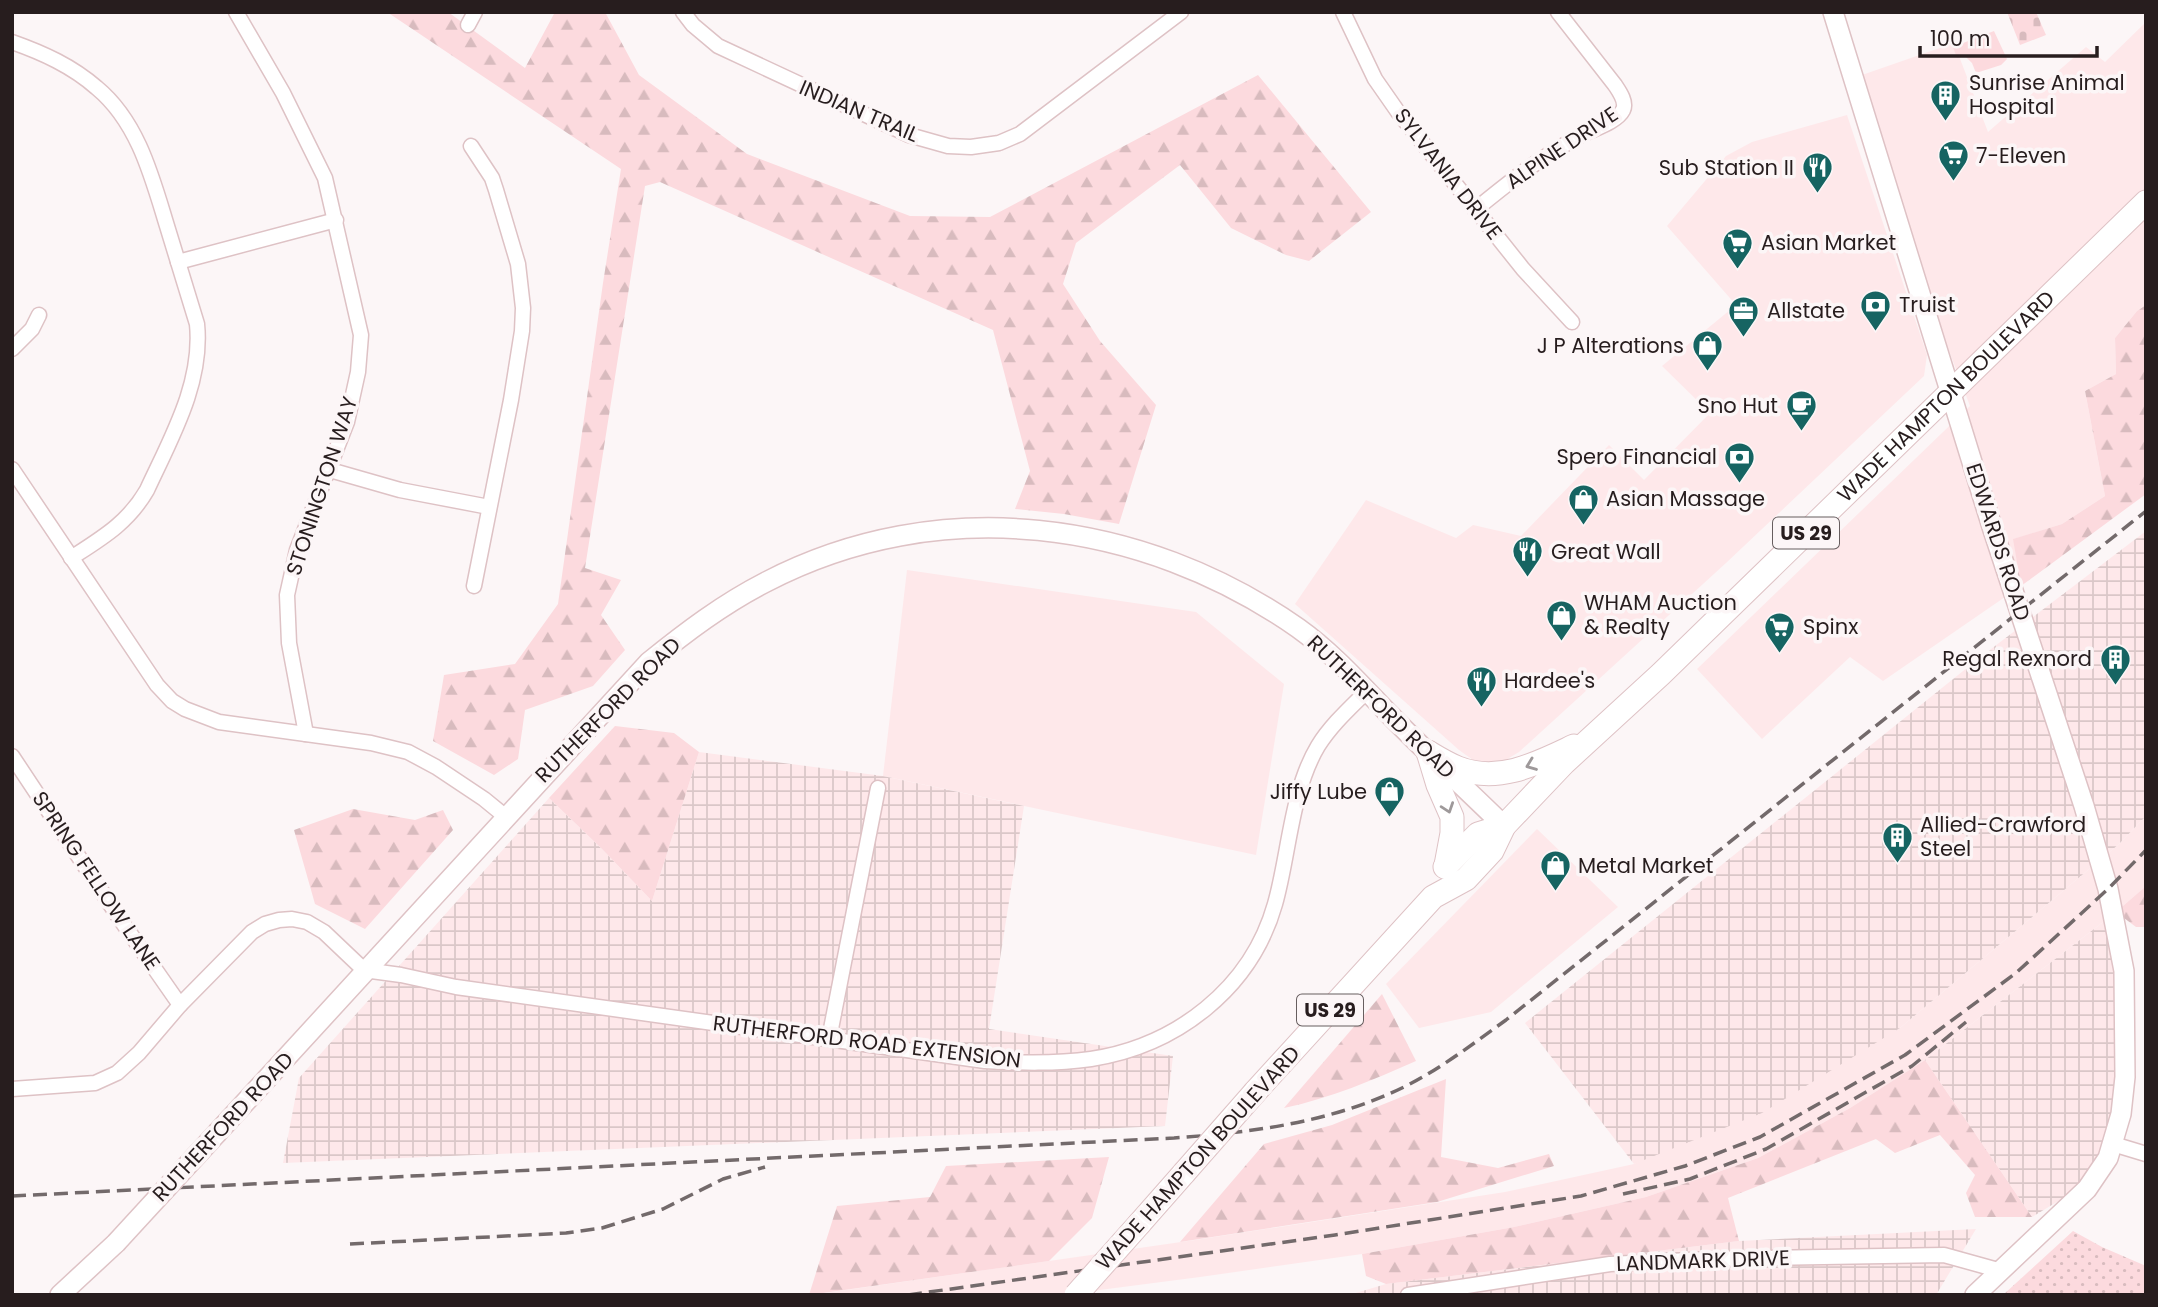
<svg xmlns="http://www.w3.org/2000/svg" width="2158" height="1307" font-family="Poppins,sans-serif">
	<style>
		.built { fill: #fee8ea }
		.industrial { fill: url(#industrial-grid) }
		.grass { fill: url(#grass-dots) }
		.forest { fill: url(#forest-firs) }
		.cemetery { fill: url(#cemetery-stones) }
		.park { fill: #fcdade }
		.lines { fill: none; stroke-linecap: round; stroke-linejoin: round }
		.street-casing { stroke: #dec2c5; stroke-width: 17 }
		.secondary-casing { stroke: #dec2c5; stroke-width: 22 }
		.primary-casing { stroke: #dec2c5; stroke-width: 25 }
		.street { stroke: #fff; stroke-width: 14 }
		.secondary { stroke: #fff; stroke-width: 19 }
		.primary { stroke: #fff; stroke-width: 23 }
		.rail { stroke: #736a6b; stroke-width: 3.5; stroke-dasharray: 14 7; stroke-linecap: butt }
		.secondary-bridge-casing { stroke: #dec2c5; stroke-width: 22; stroke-linecap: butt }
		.primary-bridge-casing { stroke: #dec2c5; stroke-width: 25; stroke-linecap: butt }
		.secondary-bridge { stroke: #fff; stroke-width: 19 }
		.primary-bridge { stroke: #fff; stroke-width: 23 }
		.oneway { stroke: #9e999a }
		.labels { text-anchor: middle; stroke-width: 7; stroke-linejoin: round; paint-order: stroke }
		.shield { fill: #fcf6f7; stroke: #675e5f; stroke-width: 2 }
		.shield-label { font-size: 19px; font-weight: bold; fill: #271d1e }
		.poi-label { font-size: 21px; fill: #271d1e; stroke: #fcf6f7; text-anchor: start }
		.street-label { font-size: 21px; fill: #271d1e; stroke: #fcf6f7 }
	</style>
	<defs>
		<pattern id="industrial-grid" width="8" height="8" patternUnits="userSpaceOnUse" patternTransform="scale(1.75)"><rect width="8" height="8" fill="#fee8ea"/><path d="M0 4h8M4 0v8" fill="none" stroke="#dac7c8"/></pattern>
		<pattern id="grass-dots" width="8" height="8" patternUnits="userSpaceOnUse" patternTransform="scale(1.75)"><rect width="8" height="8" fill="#fcdade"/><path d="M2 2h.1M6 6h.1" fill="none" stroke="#d8bbbe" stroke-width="1.8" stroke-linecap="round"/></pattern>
		<pattern id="forest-firs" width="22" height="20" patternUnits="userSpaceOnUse" patternTransform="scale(1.75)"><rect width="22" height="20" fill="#fcdade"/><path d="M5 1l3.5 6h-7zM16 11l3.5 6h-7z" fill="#d8bbbe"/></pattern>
		<pattern id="cemetery-stones" width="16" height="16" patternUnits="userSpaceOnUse" patternTransform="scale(1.75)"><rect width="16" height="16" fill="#fcdade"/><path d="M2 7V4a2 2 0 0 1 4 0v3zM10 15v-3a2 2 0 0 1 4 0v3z" fill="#d8bbbe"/></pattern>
	</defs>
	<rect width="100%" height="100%" fill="#fcf6f7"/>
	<g class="built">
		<path d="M 2146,22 L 2146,305 L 2137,311 L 2115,338 L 2116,374 L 2085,391 L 2105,496 L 2062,524 L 2014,539 L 2021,586 L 1883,681 L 1850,657 L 1762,739 L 1697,669 L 1970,406 L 1943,335 L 1862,75 L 1954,43 L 1988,132 L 2086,47 L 2105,62 Z"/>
		<path d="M 1847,115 L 1927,355 L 1924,376 L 1726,563 L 1519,752 L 1499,764 L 1473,760 L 1459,750 L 1295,604 L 1366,500 L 1456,538 L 1473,525 L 1521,536 L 1609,445 L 1644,480 L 1710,413 L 1662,366 L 1736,305 L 1667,226 L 1726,156 L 1752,142 Z"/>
		<path d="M 907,570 L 1196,612 L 1284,684 L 1256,855 L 883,776 Z"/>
		<path d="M 2146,816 L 2146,886 L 2116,912 L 1925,1060 L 1850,1108 L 1758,1158 L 1646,1197 L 1514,1227 L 1362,1254 L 1200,1277 L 1061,1295 L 811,1295 L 1195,1240 L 1505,1192 L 1634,1164 L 1900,1028 L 2119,844 Z"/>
		<path d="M 1537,829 L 1618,907 L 1491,1012 L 1419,1028 L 1386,984 Z"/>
	</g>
	<g class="industrial">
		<path d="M 2146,531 L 2146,816 L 2119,844 L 1900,1028 L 1762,1113 L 1634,1164 L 1525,1023 L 1978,659 Z"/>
		<path d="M 699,752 L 883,776 L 1024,806 L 989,1029 L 1173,1056 L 1165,1126 L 283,1163 L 299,1078 L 549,798 L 602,849 L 652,901 Z"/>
		<path d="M 2116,912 L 2125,1077 L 2095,1179 L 2032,1217 L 1925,1060 Z"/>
		<path d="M 1976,1229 L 1936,1295 L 1349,1295 L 1386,1284 L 1739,1241 Z"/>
	</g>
	<path class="grass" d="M 2073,1231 L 2102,1247 L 2146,1266 L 2146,1295 L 2003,1295 Z"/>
	<g class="forest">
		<path d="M 387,12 L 448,12 L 525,68 L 555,12 L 605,12 L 639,75 L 747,154 L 910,216 L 990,217 L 1258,75 L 1371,212 L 1309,261 L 1286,255 L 1231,228 L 1180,165 L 1076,243 L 1063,284 L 1100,341 L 1156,405 L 1119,524 L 1064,514 L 1015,509 L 1030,471 L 993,330 L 660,182 L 645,186 L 585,568 L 621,580 L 601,615 L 625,650 L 593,686 L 525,710 L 518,759 L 494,775 L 433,741 L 444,675 L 515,664 L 558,604 L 603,283 L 621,169 Z"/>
		<path d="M 2146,305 L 2146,494 L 2021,586 L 2013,539 L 2062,524 L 2105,496 L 2085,391 L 2116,374 L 2115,338 L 2137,311 Z"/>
		<path d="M 615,726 L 674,733 L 699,752 L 652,901 L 602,849 L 549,798 Z"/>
		<path d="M 353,809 L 415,820 L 443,810 L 453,830 L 365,929 L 315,904 L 294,830 Z"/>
		<path d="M 2146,886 L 2146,927 L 2136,927 L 2116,912 Z"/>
		<path d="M 1382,994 L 1416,1061 C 1373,1080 1331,1098 1284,1108 Z"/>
		<path d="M 1925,1060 L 2032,1217 L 1975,1217 L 1966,1193 L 1975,1175 L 1940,1135 L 1895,1153 L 1876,1139 L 1728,1198 L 1739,1241 L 1386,1284 L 1366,1276 L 1362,1254 L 1514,1227 L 1646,1197 L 1758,1158 L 1850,1108 Z"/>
		<path d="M 1446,1079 L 1441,1157 L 1498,1168 L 1549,1154 L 1554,1166 L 1437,1202 L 1180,1242 L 1264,1144 L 1332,1125 Z"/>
		<path d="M 1109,1157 L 1092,1218 L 1049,1261 L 809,1295 L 837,1206 L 930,1197 L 946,1166 Z"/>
	</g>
	<path class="cemetery" d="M 2007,12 L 2036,12 L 2046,35 L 2020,45 Z"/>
	<path class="park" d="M 1994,31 L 2007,59 L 2001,65 L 1976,73 L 1972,63 L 1965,56 L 1957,58 L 1953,47 Z"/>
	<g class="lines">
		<defs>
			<g id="street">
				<path d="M 236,12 L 283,93 L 325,178 L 361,335 L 358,372 L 347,422 L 297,550 L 287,595 L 289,643 L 306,734"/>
				<path d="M 683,12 L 693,25 L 718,46 L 909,135 L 948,146 L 971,147 L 999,143 L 1020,134 L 1181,12"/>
				<path d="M 1343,12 L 1375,79 L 1398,112 L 1523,269 L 1572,322"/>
				<path d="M 468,25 L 475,12"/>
				<path d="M 12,42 C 43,53 72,66 97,88 C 138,122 152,177 167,226 C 177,258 187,291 197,324 C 203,383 171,438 147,490 C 128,523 102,538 71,558"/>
				<path d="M 471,146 L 492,178 L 496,190 L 518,264 L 523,308 L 522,331 L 511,400 L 474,586"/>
				<path d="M 1475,210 C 1509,182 1542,156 1582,135 C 1593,129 1617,122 1623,110 C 1627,102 1619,91 1615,85 L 1558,12"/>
				<path d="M 178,262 L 336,220"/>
				<path d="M 12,349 L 32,329 L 39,315"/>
				<path d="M 12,469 L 157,685 L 172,701 L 185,709 L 219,722 L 371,743 L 408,752 L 436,767 L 484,799 L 506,817"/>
				<path d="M 330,470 L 400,490 L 489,507"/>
				<path d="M 12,756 L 118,916 L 180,1005"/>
				<path d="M 829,1039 L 878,788"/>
				<path d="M 12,1089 L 95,1083 L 117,1073 L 139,1053 L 180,1005 L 252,932 L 265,924 L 279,920 L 292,919 L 307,922 L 324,932 L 364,970 L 401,975 L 456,987 L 985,1061 C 1021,1063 1055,1064 1091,1059 C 1176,1046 1251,989 1275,904 C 1289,855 1291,791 1318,746 C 1331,725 1350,708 1367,691"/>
				<path d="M 2113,1144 L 2146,1154"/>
				<path d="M 1408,1295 L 1610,1264 L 1710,1259 L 1944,1255 L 1998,1270"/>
			</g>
			<g id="secondary">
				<path d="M 1833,12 L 1993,530 L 2084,806 L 2108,889 L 2124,971 L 2125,1077 L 2121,1114 L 2108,1158 L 2087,1189 L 1975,1295"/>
				<path d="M 218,1132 L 649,662 C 686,632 723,604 766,582 C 939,492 1142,519 1298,628 C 1333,653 1361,685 1390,715 C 1427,753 1466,789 1504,826"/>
				<path d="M 60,1295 L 116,1243"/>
			</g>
			<g id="primary">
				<path d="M 1428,752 C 1438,758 1448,764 1458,768 C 1499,784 1538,763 1574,746"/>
				<path d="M 1428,752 L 1438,785 L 1452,817 L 1452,833 L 1446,865"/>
				<path d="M 1445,867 L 1478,834 L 1504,826"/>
				<path id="s1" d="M 1255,1092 L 1433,897 L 1466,879 L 1492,851 L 1504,826 L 1564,763 L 1661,674 L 2146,202"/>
				<path d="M 1140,1223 L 1184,1173"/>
			</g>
		</defs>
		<use href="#street" class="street-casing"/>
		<use href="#secondary" class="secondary-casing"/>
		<use href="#primary" class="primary-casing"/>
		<use href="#street" class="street"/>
		<use href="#secondary" class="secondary"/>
		<use href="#primary" class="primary"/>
		<g class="rail">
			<path d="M 1623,1194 L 1690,1179 L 1766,1149 L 1912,1066 L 1966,1022"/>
			<path d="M 12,1196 L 1174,1138 C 1256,1132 1334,1122 1408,1085 C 1443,1067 1474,1043 1506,1020 L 2146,511"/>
			<path d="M 350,1244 L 566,1233 L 602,1228 L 663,1209 L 723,1179 L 765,1167"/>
			<path d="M 908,1295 L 1335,1235 L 1581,1196 L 1685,1166 L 1760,1137 L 1905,1055 L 2016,973 L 2108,889 L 2146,850"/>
		</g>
		<defs>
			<path id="secondary-bridge" d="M 116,1243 L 218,1132"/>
			<g id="primary-bridge">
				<path d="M 1184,1173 L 1255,1092"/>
				<path d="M 1076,1295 L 1140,1223"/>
			</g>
		</defs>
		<use href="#secondary-bridge" class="secondary-bridge-casing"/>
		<use href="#primary-bridge" class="primary-bridge-casing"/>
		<use href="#secondary-bridge" class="secondary-bridge"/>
		<use href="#primary-bridge" class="primary-bridge"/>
	</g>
	<defs><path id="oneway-chevron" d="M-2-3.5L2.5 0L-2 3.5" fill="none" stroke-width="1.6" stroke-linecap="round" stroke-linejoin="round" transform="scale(1.75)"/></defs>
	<g class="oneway">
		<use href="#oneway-chevron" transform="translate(1531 765) rotate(159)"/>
		<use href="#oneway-chevron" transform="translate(1448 808) rotate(71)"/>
	</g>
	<defs>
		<symbol id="building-pin" viewBox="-11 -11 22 30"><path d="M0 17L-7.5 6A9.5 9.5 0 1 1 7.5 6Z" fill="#166462" stroke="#fcf6f7"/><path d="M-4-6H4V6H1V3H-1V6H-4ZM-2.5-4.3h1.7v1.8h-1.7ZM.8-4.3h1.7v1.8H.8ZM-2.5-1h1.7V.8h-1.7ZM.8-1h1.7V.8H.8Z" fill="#fff"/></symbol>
		<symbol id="supermarket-pin" viewBox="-11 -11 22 30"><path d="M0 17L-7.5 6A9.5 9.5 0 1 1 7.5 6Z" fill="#166462" stroke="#fcf6f7"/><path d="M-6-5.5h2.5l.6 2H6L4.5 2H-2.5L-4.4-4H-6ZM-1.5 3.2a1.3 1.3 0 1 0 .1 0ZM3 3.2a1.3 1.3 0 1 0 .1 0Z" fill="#fff"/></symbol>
		<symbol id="restaurant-pin" viewBox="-11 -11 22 30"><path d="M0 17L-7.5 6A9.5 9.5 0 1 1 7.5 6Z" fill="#166462" stroke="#fcf6f7"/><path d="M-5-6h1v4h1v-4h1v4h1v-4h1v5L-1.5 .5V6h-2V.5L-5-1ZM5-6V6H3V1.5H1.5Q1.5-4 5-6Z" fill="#fff"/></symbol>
		<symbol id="bank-pin" viewBox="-11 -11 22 30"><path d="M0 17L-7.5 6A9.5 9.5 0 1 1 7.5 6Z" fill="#166462" stroke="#fcf6f7"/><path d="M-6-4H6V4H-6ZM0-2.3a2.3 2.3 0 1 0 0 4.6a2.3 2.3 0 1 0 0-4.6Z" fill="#fff"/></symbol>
		<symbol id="office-pin" viewBox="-11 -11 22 30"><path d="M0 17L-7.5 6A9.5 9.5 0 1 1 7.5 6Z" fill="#166462" stroke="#fcf6f7"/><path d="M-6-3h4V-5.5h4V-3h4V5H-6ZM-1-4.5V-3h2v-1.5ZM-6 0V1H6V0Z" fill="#fff"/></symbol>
		<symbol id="shop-pin" viewBox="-11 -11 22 30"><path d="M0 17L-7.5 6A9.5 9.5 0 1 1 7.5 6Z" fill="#166462" stroke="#fcf6f7"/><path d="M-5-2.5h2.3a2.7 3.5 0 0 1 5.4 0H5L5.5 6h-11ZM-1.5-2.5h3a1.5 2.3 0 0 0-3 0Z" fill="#fff"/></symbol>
		<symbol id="cafe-pin" viewBox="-11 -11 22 30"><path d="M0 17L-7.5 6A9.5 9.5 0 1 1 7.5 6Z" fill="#166462" stroke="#fcf6f7"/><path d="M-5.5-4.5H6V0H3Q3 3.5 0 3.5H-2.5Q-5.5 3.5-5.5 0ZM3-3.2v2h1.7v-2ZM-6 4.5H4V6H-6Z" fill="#fff"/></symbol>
	</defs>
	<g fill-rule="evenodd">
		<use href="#building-pin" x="1928" y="78" width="35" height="47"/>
		<use href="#supermarket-pin" x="1936" y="138" width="35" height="47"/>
		<use href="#restaurant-pin" x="1800" y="150" width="35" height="47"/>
		<use href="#supermarket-pin" x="1720" y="226" width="35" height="47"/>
		<use href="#bank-pin" x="1858" y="288" width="35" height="47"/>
		<use href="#office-pin" x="1726" y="294" width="35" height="47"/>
		<use href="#shop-pin" x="1690" y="328" width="35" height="47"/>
		<use href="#cafe-pin" x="1784" y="388" width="35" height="47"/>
		<use href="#bank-pin" x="1722" y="440" width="35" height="47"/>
		<use href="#shop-pin" x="1566" y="482" width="35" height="47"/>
		<use href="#restaurant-pin" x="1510" y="534" width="35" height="47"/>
		<use href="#shop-pin" x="1544" y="598" width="35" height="47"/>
		<use href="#supermarket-pin" x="1762" y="610" width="35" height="47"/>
		<use href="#building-pin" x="2098" y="642" width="35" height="47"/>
		<use href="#restaurant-pin" x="1464" y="664" width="35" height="47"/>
		<use href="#shop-pin" x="1372" y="774" width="35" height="47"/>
		<use href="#building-pin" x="1880" y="820" width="35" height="47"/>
		<use href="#shop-pin" x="1538" y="848" width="35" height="47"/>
	</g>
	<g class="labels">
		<g class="shield">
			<rect x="1773" y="517.5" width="66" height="31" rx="5"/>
			<rect x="1297" y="994.5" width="66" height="31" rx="5"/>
		</g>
		<g class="shield-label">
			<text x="1806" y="540">US 29</text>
			<text x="1330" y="1017">US 29</text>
		</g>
		<g class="poi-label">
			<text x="1969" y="90">Sunrise Animal<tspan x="1969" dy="24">Hospital</tspan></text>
			<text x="1976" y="163">7-Eleven</text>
			<text x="1794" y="175" text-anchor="end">Sub Station II</text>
			<text x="1761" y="250">Asian Market</text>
			<text x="1899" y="312">Truist</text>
			<text x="1767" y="318">Allstate</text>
			<text x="1684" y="353" text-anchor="end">J P Alterations</text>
			<text x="1778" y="413" text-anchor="end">Sno Hut</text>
			<text x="1717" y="464" text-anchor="end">Spero Financial</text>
			<text x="1606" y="506">Asian Massage</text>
			<text x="1551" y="559">Great Wall</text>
			<text x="1584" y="610">WHAM Auction<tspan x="1584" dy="24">&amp; Realty</tspan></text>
			<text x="1803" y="634">Spinx</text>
			<text x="2092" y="666" text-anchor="end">Regal Rexnord</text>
			<text x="1504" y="688">Hardee's</text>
			<text x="1367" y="799" text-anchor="end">Jiffy Lube</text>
			<text x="1920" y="832">Allied-Crawford<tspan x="1920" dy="24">Steel</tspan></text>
			<text x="1578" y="873">Metal Market</text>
		</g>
		<g class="street-label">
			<text transform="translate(859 111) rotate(23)" y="7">INDIAN TRAIL</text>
			<text transform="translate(1562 148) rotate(-34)" y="7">ALPINE DRIVE</text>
			<text transform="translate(1448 174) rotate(52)" y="7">SYLVANIA DRIVE</text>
			<text dy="7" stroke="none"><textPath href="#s1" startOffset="984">WADE HAMPTON BOULEVARD</textPath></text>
			<text transform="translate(322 486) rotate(-72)" y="7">STONINGTON WAY</text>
			<text transform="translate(1998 542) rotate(72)" y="7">EDWARDS ROAD</text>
			<text transform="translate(1381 707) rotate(44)" y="7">RUTHERFORD ROAD</text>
			<text transform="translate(608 710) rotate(-45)" y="7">RUTHERFORD ROAD</text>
			<text transform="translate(96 881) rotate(56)" y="7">SPRING FELLOW LANE</text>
			<text transform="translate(867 1042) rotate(7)" y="7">RUTHERFORD ROAD EXTENSION</text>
			<text transform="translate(223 1127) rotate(-47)" y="7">RUTHERFORD ROAD</text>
			<text transform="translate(1198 1158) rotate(-48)" y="7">WADE HAMPTON BOULEVARD</text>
			<text transform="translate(1703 1261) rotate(-2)" y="7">LANDMARK DRIVE</text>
		</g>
	</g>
	<rect width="2158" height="1307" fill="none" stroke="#271d1e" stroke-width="28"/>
	<path d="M1920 46v10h177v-10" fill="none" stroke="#271d1e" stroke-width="3.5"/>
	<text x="1930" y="46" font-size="21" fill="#271d1e" stroke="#fcf6f7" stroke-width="5" paint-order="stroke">100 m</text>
</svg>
